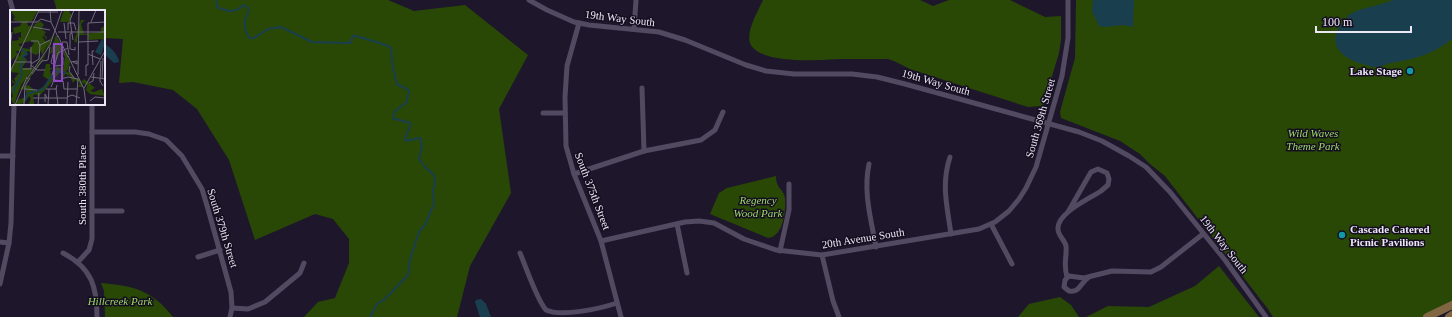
<svg xmlns="http://www.w3.org/2000/svg" width="1452" height="317" font-family="'Times New Roman',serif">
	<style>
		.green { fill: #294806 }
		.water { fill: #193f4f }
		.lines { fill: none; stroke-linecap: round; stroke-linejoin: round }
		.stream { stroke: #193f4f; stroke-width: 2 }
		.minor { stroke: #524a61; stroke-width: 5 }
		.primary { stroke: #816644; stroke-width: 8 }
		.culture-dot { fill: #0f9aa8; stroke: #150e21; stroke-width: 1.5 }
		.labels { text-anchor: middle; stroke-width: 3; stroke-linejoin: round; paint-order: stroke }
		.street-label { font-size: 11px; fill: #ece7f5; stroke: #150e21 }
		.poi-label { font-size: 11px; font-weight: bold; fill: #ece7f5; stroke: #150e21; text-anchor: end }
		.park-label { font-size: 11px; font-style: italic; fill: #9cd968; stroke: #150e21 }
		.inset-river { fill: none; stroke: #193f4f; stroke-width: 2 }
		.inset-road { fill: none; stroke: #706a7c; stroke-width: 1 }
		.view { fill: #8c48c7; fill-opacity: 0.15; stroke: #8c48c7; stroke-width: 2 }
		.inset-edge { fill: none; stroke: #ece7f5; stroke-width: 2 }
	</style>
	<rect width="100%" height="100%" fill="#1e172b"/>
	<g class="green">
		<path d="M 54,0 L 388,0 L 414,11 L 465,5 L 528,55 L 499,109 L 511,193 L 470,266 L 457,317 L 304,317 L 318,302 L 335,298 L 349,263 L 349,239 L 333,219 L 315,214 L 255,240 L 229,160 L 197,109 L 173,90 L 133,82 L 119,83 L 123,39 L 104,38 L 104,11 L 57,11 Z"/>
		<path d="M 763,0 L 920,0 L 933,6 L 949,0 L 1010,0 L 1045,17 L 1061,16 L 1061,40 L 1059,53 L 1044,103 L 1041,106 L 1028,107 L 910,69 L 894,61 L 888,59 C 872,59 856,59 839,59 C 820,60 759,65 750,43 C 746,31 758,11 763,0 Z"/>
		<path d="M 1076,0 L 1452,0 L 1452,301 L 1422,317 L 1273,317 L 1268,309 L 1165,176 L 1150,164 L 1140,154 L 1120,141 L 1061,118 L 1060,112 L 1075,58 Z"/>
		<path d="M 776,176 C 776,189 783,188 785,198 C 786,211 783,237 768,238 L 710,214 L 719,193 L 727,188 Z"/>
		<path d="M 1219,266 L 1259,317 L 1086,317 L 1108,306 L 1149,307 L 1195,286 Z"/>
		<path d="M 101,283 C 134,286 152,290 173,317 L 105,317 L 104,291 Z"/>
		<path d="M 1060,297 L 1071,305 L 1079,317 L 1018,317 L 1029,304 Z"/>
	</g>
	<g class="water">
		<path d="M 1093,0 L 1134,0 L 1133,27 L 1124,25 L 1104,27 L 1099,26 L 1092,11 Z"/>
		<path d="M 1393,0 L 1452,0 L 1452,39 C 1432,55 1415,59 1390,63 C 1385,64 1380,68 1375,67 C 1371,67 1367,65 1363,64 C 1341,59 1324,41 1344,21 C 1346,19 1347,16 1350,14 C 1363,7 1379,6 1393,0 Z"/>
		<path d="M 104,44 C 111,47 118,55 119,62 L 114,63 L 104,54 Z"/>
		<path d="M 481,299 L 486,304 L 491,317 L 480,317 L 475,302 L 476,300 Z"/>
	</g>
	<g class="lines">
		<path class="stream" d="M 216,0 L 217,7 C 228,12 234,13 244,5 L 248,8 C 249,13 247,15 245,20 C 244,25 246,35 250,38 L 254,38 L 268,29 L 281,27 L 312,42 L 350,43 L 353,36 L 356,36 L 386,45 L 391,48 L 393,68 L 397,84 L 407,89 L 409,91 L 407,102 L 394,112 L 393,118 L 395,119 L 407,122 L 410,123 L 410,126 L 405,138 L 406,141 L 419,138 L 421,139 L 422,147 L 419,159 L 425,167 L 434,175 L 435,183 L 433,191 L 434,204 L 425,225 L 419,232 L 410,259 L 408,275 L 385,299 L 377,304 L 370,317"/>
		<g class="minor">
			<path d="M 10,0 L 13,11"/>
			<path d="M 529,0 L 547,10 L 574,22 L 589,25 L 659,32 L 685,40 L 746,65 L 766,71 L 794,74 L 852,74 L 877,77 L 905,84 L 1079,132 L 1102,141 L 1129,156 L 1146,167 L 1170,192 L 1225,260 L 1266,317"/>
			<path d="M 579,23 L 567,66 L 565,97 L 566,146 L 574,174 L 601,241 L 621,317"/>
			<path d="M 634,29 L 636,0"/>
			<path d="M 642,88 L 644,151"/>
			<path d="M 543,113 L 565,113"/>
			<path d="M 92,132 L 135,132 L 149,134 L 166,140 L 182,156 L 202,189 L 208,209 L 231,292 L 232,308 L 230,317"/>
			<path d="M 0,156 L 13,156"/>
			<path d="M 950,157 C 941,184 947,206 951,234"/>
			<path d="M 869,164 C 863,192 871,219 876,247"/>
			<path d="M 574,174 L 644,151 L 701,140 L 715,130 L 723,112"/>
			<path d="M 92,211 L 122,211"/>
			<path d="M 677,224 L 687,273"/>
			<path d="M 991,224 L 1012,264"/>
			<path d="M 601,241 L 685,222 L 699,221 L 714,223 L 744,239 L 776,250 L 822,255 L 979,229 L 995,222 L 1009,211 L 1019,199 L 1026,188 L 1036,167 L 1062,76 L 1068,38 L 1068,0"/>
			<path d="M 0,242 L 9,243"/>
			<path d="M 780,251 L 789,210 L 789,184"/>
			<path d="M 63,253 C 92,268 97,287 97,317"/>
			<path d="M 520,253 C 526,267 537,300 546,310 C 561,317 599,309 617,303"/>
			<path d="M 822,255 L 833,301 L 839,317"/>
			<path d="M 198,257 L 220,250"/>
			<path d="M 78,262 L 89,250 L 92,239 L 92,104"/>
			<path d="M 1067,277 C 1063,263 1067,258 1066,246 C 1065,240 1058,236 1058,229 C 1057,213 1089,199 1101,191 L 1108,185 L 1109,179 L 1107,173 L 1098,169 L 1091,172 L 1068,212"/>
			<path d="M 1088,278 C 1080,283 1080,293 1069,291 L 1064,287 L 1065,280 L 1069,276 L 1084,278 L 1112,271 L 1151,272 L 1161,267 L 1203,234"/>
			<path d="M 0,284 L 9,243 L 11,223 L 14,104"/>
			<path d="M 232,308 L 248,309 L 265,302 L 300,273 L 304,263"/>
		</g>
		<g class="primary">
			<path d="M 1427,317 L 1452,305"/>
			<path d="M 1449,317 L 1452,315"/>
		</g>
	</g>
	<g class="culture-dot">
		<circle cx="1410" cy="71" r="4"/>
		<circle cx="1342" cy="235" r="4"/>
	</g>
	<g class="labels">
		<g class="street-label">
			<text transform="translate(620 18) rotate(7)" y="4">19th Way South</text>
			<text transform="translate(936 82) rotate(16)" y="4">19th Way South</text>
			<text transform="translate(1040 118) rotate(-74)" y="4">South 369th Street</text>
			<text transform="translate(82 185) rotate(-90)" y="4">South 380th Place</text>
			<text transform="translate(593 191) rotate(69)" y="4">South 375th Street</text>
			<text transform="translate(223 228) rotate(73)" y="4">South 379th Street</text>
			<text transform="translate(863 238) rotate(-9)" y="4">20th Avenue South</text>
			<text transform="translate(1224 244) rotate(52)" y="4">19th Way South</text>
		</g>
		<g class="poi-label">
			<text x="1402" y="75">Lake Stage</text>
			<text x="1350" y="233" text-anchor="start">Cascade Catered<tspan x="1350" dy="13">Picnic Pavilions</tspan></text>
		</g>
		<g class="park-label">
			<text x="1313" y="137">Wild Waves<tspan x="1313" dy="13">Theme Park</tspan></text>
			<text x="758" y="204">Regency<tspan x="758" dy="13">Wood Park</tspan></text>
			<text x="120" y="305">Hillcreek Park</text>
		</g>
	</g>
	<g transform="translate(10 10)">
		<rect width="95" height="95" fill="#1e172b"/>
		<path d="M 0,0 L 28,0 L 22,11 L 17,12 L 18,16 L 23,16 L 19,25 L 25,14 L 30,11 L 34,15 L 31,19 L 36,22 L 34,25 L 37,27 L 36,30 L 35,27 L 32,26 L 35,31 L 39,31 L 45,21 L 33,50 L 13,77 L 18,75 L 26,81 L 33,77 L 39,70 L 33,66 L 36,54 L 40,54 L 40,58 L 43,58 L 40,60 L 41,66 L 46,57 L 53,59 L 55,47 L 51,40 L 45,52 L 45,44 L 40,43 L 46,25 L 60,52 L 58,60 L 55,61 L 61,63 L 65,69 L 69,68 L 73,77 L 68,77 L 70,73 L 65,70 L 63,73 L 60,66 L 55,64 L 54,68 L 50,62 L 35,80 L 29,86 L 25,84 L 23,86 L 24,95 L 18,95 L 21,89 L 19,86 L 14,93 L 6,95 L 7,90 L 17,87 L 16,80 L 10,79 L 31,50 L 28,53 L 35,44 L 38,34 L 32,45 L 31,41 L 26,45 L 18,41 L 13,46 L 17,50 L 12,58 L 24,58 L 11,75 L 4,95 L 1,89 L 3,86 L 0,78 L 5,74 L 2,72 L 2,69 L 3,71 L 6,73 L 4,69 L 9,63 L 0,62 L 3,54 L 11,50 L 4,52 L 7,45 L 0,52 L 0,41 L 2,31 L 9,30 L 8,27 L 11,28 L 11,22 L 4,24 L 3,18 L 10,16 L 12,12 L 3,10 L 5,7 ZM 21,31 L 24,33 L 20,39 L 12,38 L 10,46 L 8,45 L 6,41 L 10,41 L 12,36 L 9,36 L 9,34 ZM 54,0 L 59,1 L 62,6 L 59,12 L 50,12 ZM 71,10 L 75,10 L 71,14 L 74,24 L 91,22 L 91,18 L 95,16 L 95,32 L 92,29 L 79,30 L 78,25 L 70,25 L 67,28 L 67,33 L 64,31 ZM 74,69 L 85,78 L 80,81 L 84,82 L 92,79 L 95,86 L 80,84 L 76,80 L 77,75 L 71,72 Z" fill="#294806" fill-rule="evenodd"/>
		<path d="M 92,29 L 95,33 L 91,45 L 85,42 Z" fill="#193f4f"/>
		<path class="inset-river" d="M 12,39 L 17,44 L 13,46 L 14,51M 3,82 L 12,64 L 10,57 L 12,53M 15,90 L 17,84 L 33,79 L 45,61 L 56,63"/>
		<path class="inset-road" d="M 40,0 L 41,12 L 48,27M 28,2 L 48,2M 0,12 L 27,12 L 31,9 L 41,12M 81,12 L 86,0M 54,13 L 56,29M 23,17 L 40,20M 58,20 L 58,13 L 64,13 L 66,20M 48,22 L 95,22M 62,23 L 60,24 L 60,39 L 65,40 L 65,37M 48,26 L 58,47M 63,30 L 60,10 L 64,0M 21,31 L 28,31 L 30,36M 52,32 L 57,32 L 59,45M 69,32 L 88,31M 0,39 L 2,22M 43,44 L 41,53 L 45,55M 78,44 L 90,49M 58,46 L 74,79 L 76,95M 91,51 L 90,71 L 93,76M 4,52 L 22,52M 61,52 L 67,51 L 67,54 L 63,52M 21,54 L 29,49 L 30,35 L 40,30M 21,55 L 27,60 L 35,60M 78,55 L 78,13 L 95,12M 83,55 L 82,41 L 84,41M 45,56 L 53,55 L 53,47M 60,56 L 59,61 L 65,69M 13,59 L 21,59 L 21,37M 0,62 L 29,0M 22,64 L 32,51 L 38,50 L 40,37M 42,65 L 48,43 L 58,38M 68,65 L 69,0M 76,66 L 76,55 L 78,55M 95,66 L 95,49M 81,67 L 95,69M 17,69 L 40,35 L 52,0M 51,69 L 58,67 L 68,69M 92,69 L 93,48M 79,73 L 83,71 L 84,63M 41,77 L 44,70 L 53,71 L 54,79 L 67,79M 46,78 L 48,95M 74,78 L 95,41M 15,79 L 27,80M 36,79 L 46,79 L 47,75M 57,87 L 62,85 L 70,88M 23,88 L 57,88M 80,91 L 85,87 L 95,88M 35,92 L 35,84 L 37,88M 14,94 L 15,76 L 20,68M 5,95 L 17,67M 28,95 L 29,83M 38,95 L 39,79M 57,95 L 58,72M 66,95 L 68,69"/>
		<path class="view" d="M 44,34 L 52,34 L 52,71 L 44,71 Z"/>
		<rect width="95" height="95" class="inset-edge"/>
	</g>
	<path d="M1316 26v6h95v-6" fill="none" stroke="#ece7f5" stroke-width="2"/>
	<text x="1322" y="26" font-size="12" fill="#ece7f5" stroke="#150e21" stroke-width="3" paint-order="stroke">100 m</text>
</svg>
